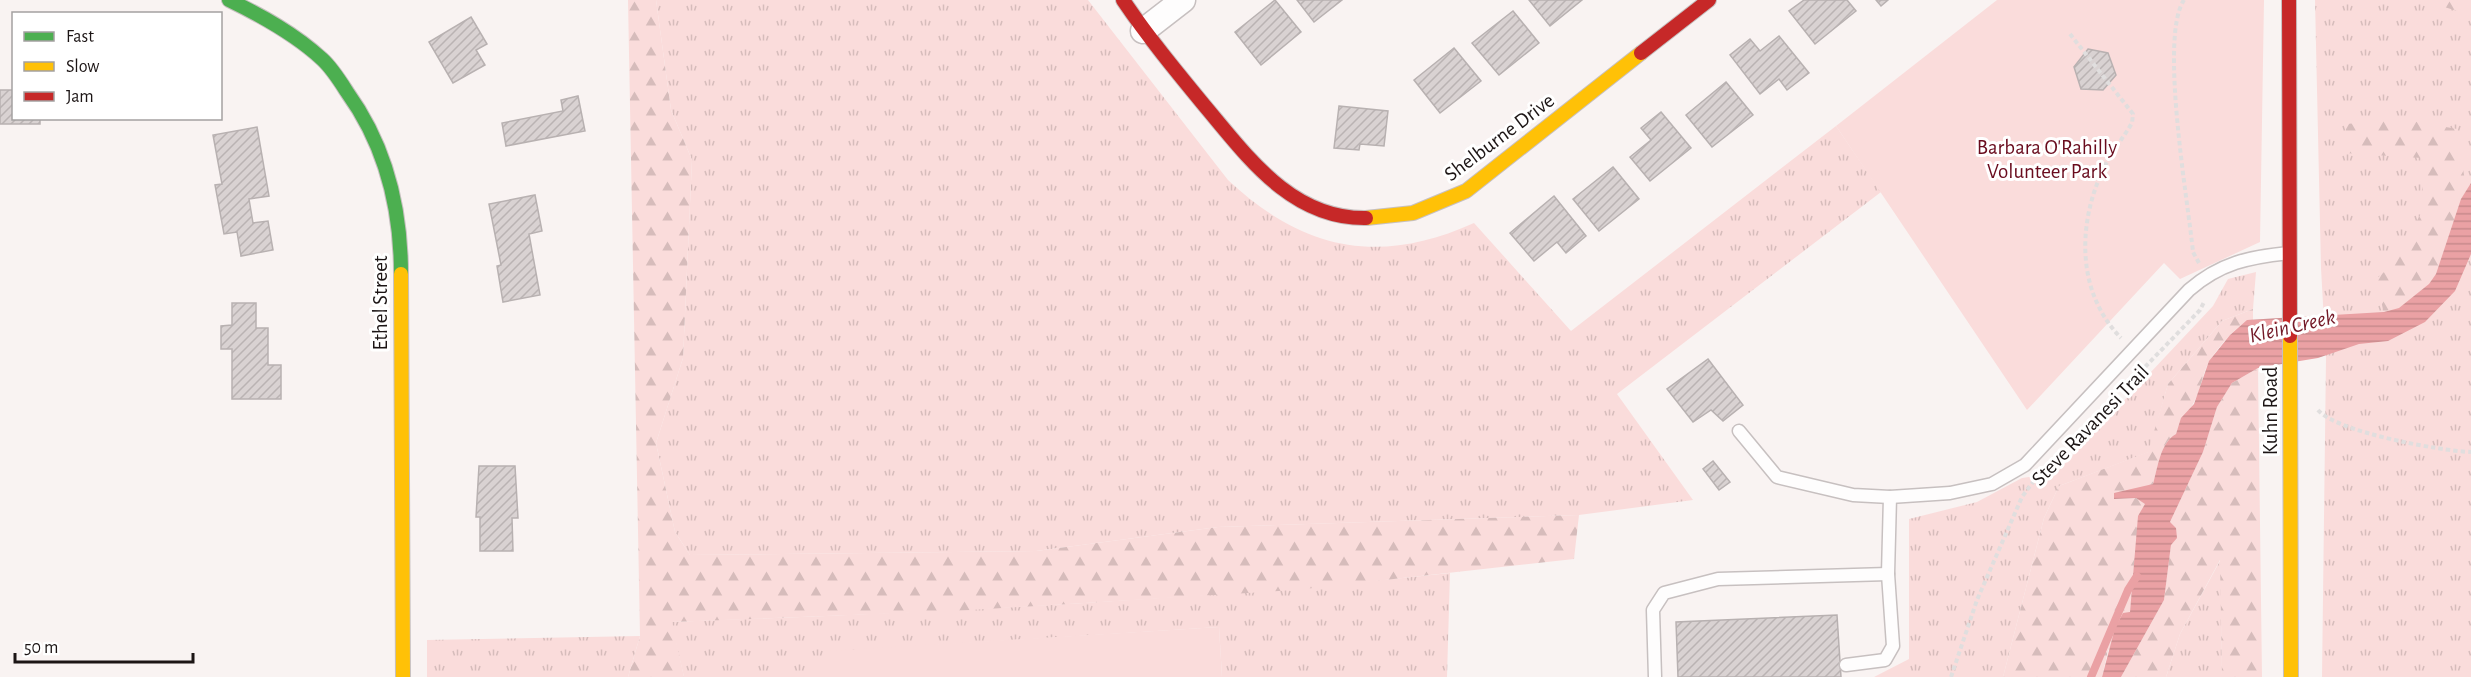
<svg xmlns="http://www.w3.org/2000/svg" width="2471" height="677" font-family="'Alegreya Sans',sans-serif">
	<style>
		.grass { fill: url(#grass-tufts) }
		.forest { fill: url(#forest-firs) }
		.park { fill: #fadcdb }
		.water { fill: url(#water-rules) }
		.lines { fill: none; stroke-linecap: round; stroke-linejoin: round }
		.stream { stroke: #eaa1a4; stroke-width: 8 }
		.building { fill: url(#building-hatch); stroke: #b8b1b1; stroke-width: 1.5 }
		.lane-casing { stroke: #c7c0c0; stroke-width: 15 }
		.street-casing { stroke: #c7c0c0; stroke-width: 27 }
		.fast-casing { stroke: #c7c0c0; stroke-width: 16 }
		.slow-casing { stroke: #c7c0c0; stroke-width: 16 }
		.jam-casing { stroke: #c7c0c0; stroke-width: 16 }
		.path { stroke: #e0dede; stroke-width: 4; stroke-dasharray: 4.5 3; stroke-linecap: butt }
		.lane { stroke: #fefdfd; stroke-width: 12 }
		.street { stroke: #fefdfd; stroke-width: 24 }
		.fast { stroke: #4caf50; stroke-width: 14 }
		.slow { stroke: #ffc107; stroke-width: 14 }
		.jam { stroke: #c62828; stroke-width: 14 }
		.labels { text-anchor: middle; stroke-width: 6; stroke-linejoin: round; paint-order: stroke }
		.street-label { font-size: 21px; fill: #1c1515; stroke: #fff }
		.park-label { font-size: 21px; fill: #690b1d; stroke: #fff }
		.water-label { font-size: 22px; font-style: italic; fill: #731826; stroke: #fff }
	</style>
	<defs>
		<pattern id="grass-tufts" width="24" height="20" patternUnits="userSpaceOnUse" patternTransform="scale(1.5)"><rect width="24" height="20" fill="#fadcdb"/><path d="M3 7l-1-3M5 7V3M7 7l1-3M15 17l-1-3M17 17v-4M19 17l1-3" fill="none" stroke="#d6bcbb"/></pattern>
		<pattern id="forest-firs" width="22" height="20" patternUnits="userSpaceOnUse" patternTransform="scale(1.5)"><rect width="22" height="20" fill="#fadcdb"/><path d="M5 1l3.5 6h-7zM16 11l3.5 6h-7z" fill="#d6bcbb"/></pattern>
		<pattern id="water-rules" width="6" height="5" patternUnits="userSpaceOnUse" patternTransform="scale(1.5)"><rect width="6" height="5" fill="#eaa1a4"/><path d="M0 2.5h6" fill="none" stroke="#c88a8c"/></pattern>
		<pattern id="building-hatch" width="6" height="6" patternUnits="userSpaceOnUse" patternTransform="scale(1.5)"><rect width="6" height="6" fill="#d9d2d2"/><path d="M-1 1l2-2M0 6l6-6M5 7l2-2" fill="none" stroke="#bab3b3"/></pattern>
	</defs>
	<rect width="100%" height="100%" fill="#f9f3f2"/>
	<g class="grass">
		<path d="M 656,0 L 1088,0 L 1228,180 C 1303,250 1379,266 1474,223 L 1571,331 L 1836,126 L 1881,192 L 1617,394 L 1693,500 L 1579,515 L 1218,527 L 1036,551 L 690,555 L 675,532 L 656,443 L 683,358 L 692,160 L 671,110 Z"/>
		<path d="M 2315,0 L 2471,0 L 2471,677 L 2322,677 L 2326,358 L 2321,268 Z"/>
		<path d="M 2256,272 L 2253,309 L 2222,321 L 2168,384 L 2149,452 L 2059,486 L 2044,518 L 2003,677 L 1874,677 L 1909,659 L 1909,519 L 1977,502 L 2022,478 L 2056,473 L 2213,306 L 2228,279 Z"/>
		<path d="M 2221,559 L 2222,677 L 2166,677 L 2180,634 Z"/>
		<path d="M 1450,573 L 1447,677 L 1222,677 L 1219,627 L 827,652 L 827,677 L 684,677 L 671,622 C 931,612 1191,601 1450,573 Z"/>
		<path d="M 640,636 L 628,677 L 427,677 L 427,640 Z"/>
	</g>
	<g class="forest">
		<path d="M 628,0 L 656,0 L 671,110 L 692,160 L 683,358 L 656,443 L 675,532 L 690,555 L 1036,551 L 1218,527 L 1579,515 L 1574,559 L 1295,590 L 955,611 L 672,622 L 684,677 L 628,677 L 640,636 Z"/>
		<path d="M 2471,0 L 2471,15 L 2424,1 L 2424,0 Z"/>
		<path d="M 2401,119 L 2457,129 L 2466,188 L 2436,274 C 2423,291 2405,306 2384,312 L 2375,280 L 2392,265 L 2423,210 L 2422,158 L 2345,153 L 2346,124 Z"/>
		<path d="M 2253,309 L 2253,320 C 2239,321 2216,350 2209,362 C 2202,374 2201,390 2194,402 C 2188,415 2180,420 2176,434 C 2160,443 2158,467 2153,484 L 2114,499 L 2136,498 L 2146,504 L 2139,516 L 2130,613 L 2108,651 L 2102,677 L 2003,677 L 2044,518 L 2059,486 L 2148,452 L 2168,384 L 2222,321 Z"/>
		<path d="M 2258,368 L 2262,677 L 2222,677 L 2220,560 L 2180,634 L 2166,677 L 2121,677 L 2164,600 L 2171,545 L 2170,522 L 2203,452 L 2217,407 L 2232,383 Z"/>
	</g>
	<g class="park">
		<path d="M 1997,0 L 2264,0 L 2260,242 L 2180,279 L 2164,263 L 2027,410 L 1836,126 Z"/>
		<path d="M 1219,627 L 1222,677 L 827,677 L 827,651 Z"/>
	</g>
	<path class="water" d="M 2471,183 L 2471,254 L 2455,291 L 2425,322 L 2388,341 L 2359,344 L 2318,358 L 2258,368 L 2232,383 L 2217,407 L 2203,452 L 2170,522 L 2176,528 L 2177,538 L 2171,545 L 2164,600 L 2121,677 L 2102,677 L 2115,628 L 2123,613 L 2130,612 L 2138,516 L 2145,504 L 2136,498 L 2114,499 L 2114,493 L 2153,484 C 2158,467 2160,443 2176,434 L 2181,418 L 2194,404 L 2209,361 L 2230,335 L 2247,320 L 2384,312 L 2399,308 L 2429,284 L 2436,274 L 2461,199 Z"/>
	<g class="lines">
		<path class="stream" d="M 2091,677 L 2128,590 L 2137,576"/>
	</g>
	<g class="building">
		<path d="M 1275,0 L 1301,32 L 1261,65 L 1235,32 Z"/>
		<path d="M 1297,0 L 1342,0 L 1314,22 Z"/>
		<path d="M 1529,0 L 1582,0 L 1550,26 Z"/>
		<path d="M 1804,0 L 1847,0 L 1856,11 L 1815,44 L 1789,11 Z"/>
		<path d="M 1876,0 L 1888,0 L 1881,6 Z"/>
		<path d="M 1513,11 L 1539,43 L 1499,75 L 1472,43 Z"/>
		<path d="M 471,17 L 487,44 L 476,50 L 485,65 L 453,83 L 429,42 Z"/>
		<path d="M 1779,36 L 1809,73 L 1787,90 L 1779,79 L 1760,94 L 1730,55 L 1750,39 L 1760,51 Z"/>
		<path d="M 1454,48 L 1481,81 L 1440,113 L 1414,80 Z"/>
		<path d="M 2088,49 L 2108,53 L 2116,75 L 2103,90 L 2081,89 L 2074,67 Z"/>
		<path d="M 1726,82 L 1753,115 L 1712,147 L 1686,115 Z"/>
		<path d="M 0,90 L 14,90 L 14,118 L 40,118 L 40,124 L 0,124 Z"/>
		<path d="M 578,96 L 585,131 L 506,146 L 502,123 L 563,111 L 561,100 Z"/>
		<path d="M 1339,106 L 1388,111 L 1384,146 L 1360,144 L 1359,150 L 1334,148 Z"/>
		<path d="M 1661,112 L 1691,148 L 1650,181 L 1630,157 L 1651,140 L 1641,128 Z"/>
		<path d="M 257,127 L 269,196 L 249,199 L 253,223 L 268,221 L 273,250 L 241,256 L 237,232 L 224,234 L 215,185 L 222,184 L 213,135 Z"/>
		<path d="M 1613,167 L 1639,199 L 1599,231 L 1573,199 Z"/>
		<path d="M 535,195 L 542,231 L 529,234 L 540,295 L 503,302 L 497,266 L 501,265 L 489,204 Z"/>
		<path d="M 1554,196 L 1586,236 L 1566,253 L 1557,242 L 1534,261 L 1510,233 Z"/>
		<path d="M 232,303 L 256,303 L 256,328 L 268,328 L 268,365 L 281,365 L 281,399 L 232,399 L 232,349 L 221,349 L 221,326 L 232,325 Z"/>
		<path d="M 1708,359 L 1743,405 L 1723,421 L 1711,410 L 1693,422 L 1667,389 Z"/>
		<path d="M 1713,461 L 1730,482 L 1719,490 L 1703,469 Z"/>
		<path d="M 479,466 L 515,466 L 518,518 L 512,518 L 513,551 L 480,551 L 480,517 L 476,517 Z"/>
		<path d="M 1837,615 L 1841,677 L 1678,677 L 1676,622 Z"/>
	</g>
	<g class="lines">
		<defs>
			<g id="lane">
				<path d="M 1739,431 L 1777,477 L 1853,495 L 1890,497 L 1950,493 L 1992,484 L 2025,465 L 2189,290 C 2220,263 2249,257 2289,253"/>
				<path d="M 1846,665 L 1885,660 L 1893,646 L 1888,574 L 1890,497"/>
				<path d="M 1655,677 L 1653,610 L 1664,593 L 1718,579 L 1888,574"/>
			</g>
			<path id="street" d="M 1143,31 L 1183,0"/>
			<path id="fast" d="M 229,0 C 262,16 295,34 322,59 C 332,68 340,81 347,92 C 386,146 401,208 401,274"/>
			<g id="slow">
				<path d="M 1366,218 L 1413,213 L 1466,191 L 1641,53"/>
				<path d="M 401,274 L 403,677"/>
				<path d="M 2290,336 L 2291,677"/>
			</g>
			<g id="jam">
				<path d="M 1123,0 C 1148,37 1176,71 1204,105 C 1247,156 1291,219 1366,218"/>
				<path d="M 2289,0 L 2290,336"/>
				<path d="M 1641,53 L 1709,0"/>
			</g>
		</defs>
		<use href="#lane" class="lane-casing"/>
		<use href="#street" class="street-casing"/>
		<use href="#fast" class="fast-casing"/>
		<use href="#slow" class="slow-casing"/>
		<use href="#jam" class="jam-casing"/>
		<g class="path">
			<path d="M 2184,0 C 2159,37 2188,201 2193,252 L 2199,263"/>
			<path d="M 2070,34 L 2133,114 L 2132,123 C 2122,140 2109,155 2101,174 C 2077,229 2078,294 2121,338"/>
			<path d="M 2145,367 L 2200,310 L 2204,302"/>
			<path d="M 2318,410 C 2336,432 2441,451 2471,452"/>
			<path d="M 1951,677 L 1977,600 L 2022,497 L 2033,482"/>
		</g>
		<use href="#lane" class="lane"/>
		<use href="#street" class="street"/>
		<use href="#fast" class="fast"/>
		<use href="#slow" class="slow"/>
		<use href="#jam" class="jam"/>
	</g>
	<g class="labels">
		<g class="street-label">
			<text transform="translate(1499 137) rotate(-37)" y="7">Shelburne Drive</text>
			<text transform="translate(380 303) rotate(-90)" y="7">Ethel Street</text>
			<text transform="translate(2270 411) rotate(-90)" y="7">Kuhn Road</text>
			<text transform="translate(2090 425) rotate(-46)" y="7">Steve Ravanesi Trail</text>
		</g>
		<g class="park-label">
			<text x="2047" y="154">Barbara O'Rahilly<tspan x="2047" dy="24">Volunteer Park</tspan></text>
		</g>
		<g class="water-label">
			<text transform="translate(2292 325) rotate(-13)" y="8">Klein Creek</text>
		</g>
	</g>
	<rect x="12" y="12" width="210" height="108" fill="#ffffff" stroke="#a4a1a1" stroke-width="1.5"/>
	<rect x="24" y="32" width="30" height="9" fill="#4caf50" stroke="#a4a1a1" stroke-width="1.5"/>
	<text x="66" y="42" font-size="18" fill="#1c1515">Fast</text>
	<rect x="24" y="62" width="30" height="9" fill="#ffc107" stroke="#a4a1a1" stroke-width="1.5"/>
	<text x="66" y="72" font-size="18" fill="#1c1515">Slow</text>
	<rect x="24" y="92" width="30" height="9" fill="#c62828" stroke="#a4a1a1" stroke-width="1.5"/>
	<text x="66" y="102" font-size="18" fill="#1c1515">Jam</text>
	<path d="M15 653v9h178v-9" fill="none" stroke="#1c1515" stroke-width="3"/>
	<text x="24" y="653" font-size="18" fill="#1c1515" stroke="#ffffff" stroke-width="4.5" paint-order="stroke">50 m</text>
</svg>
